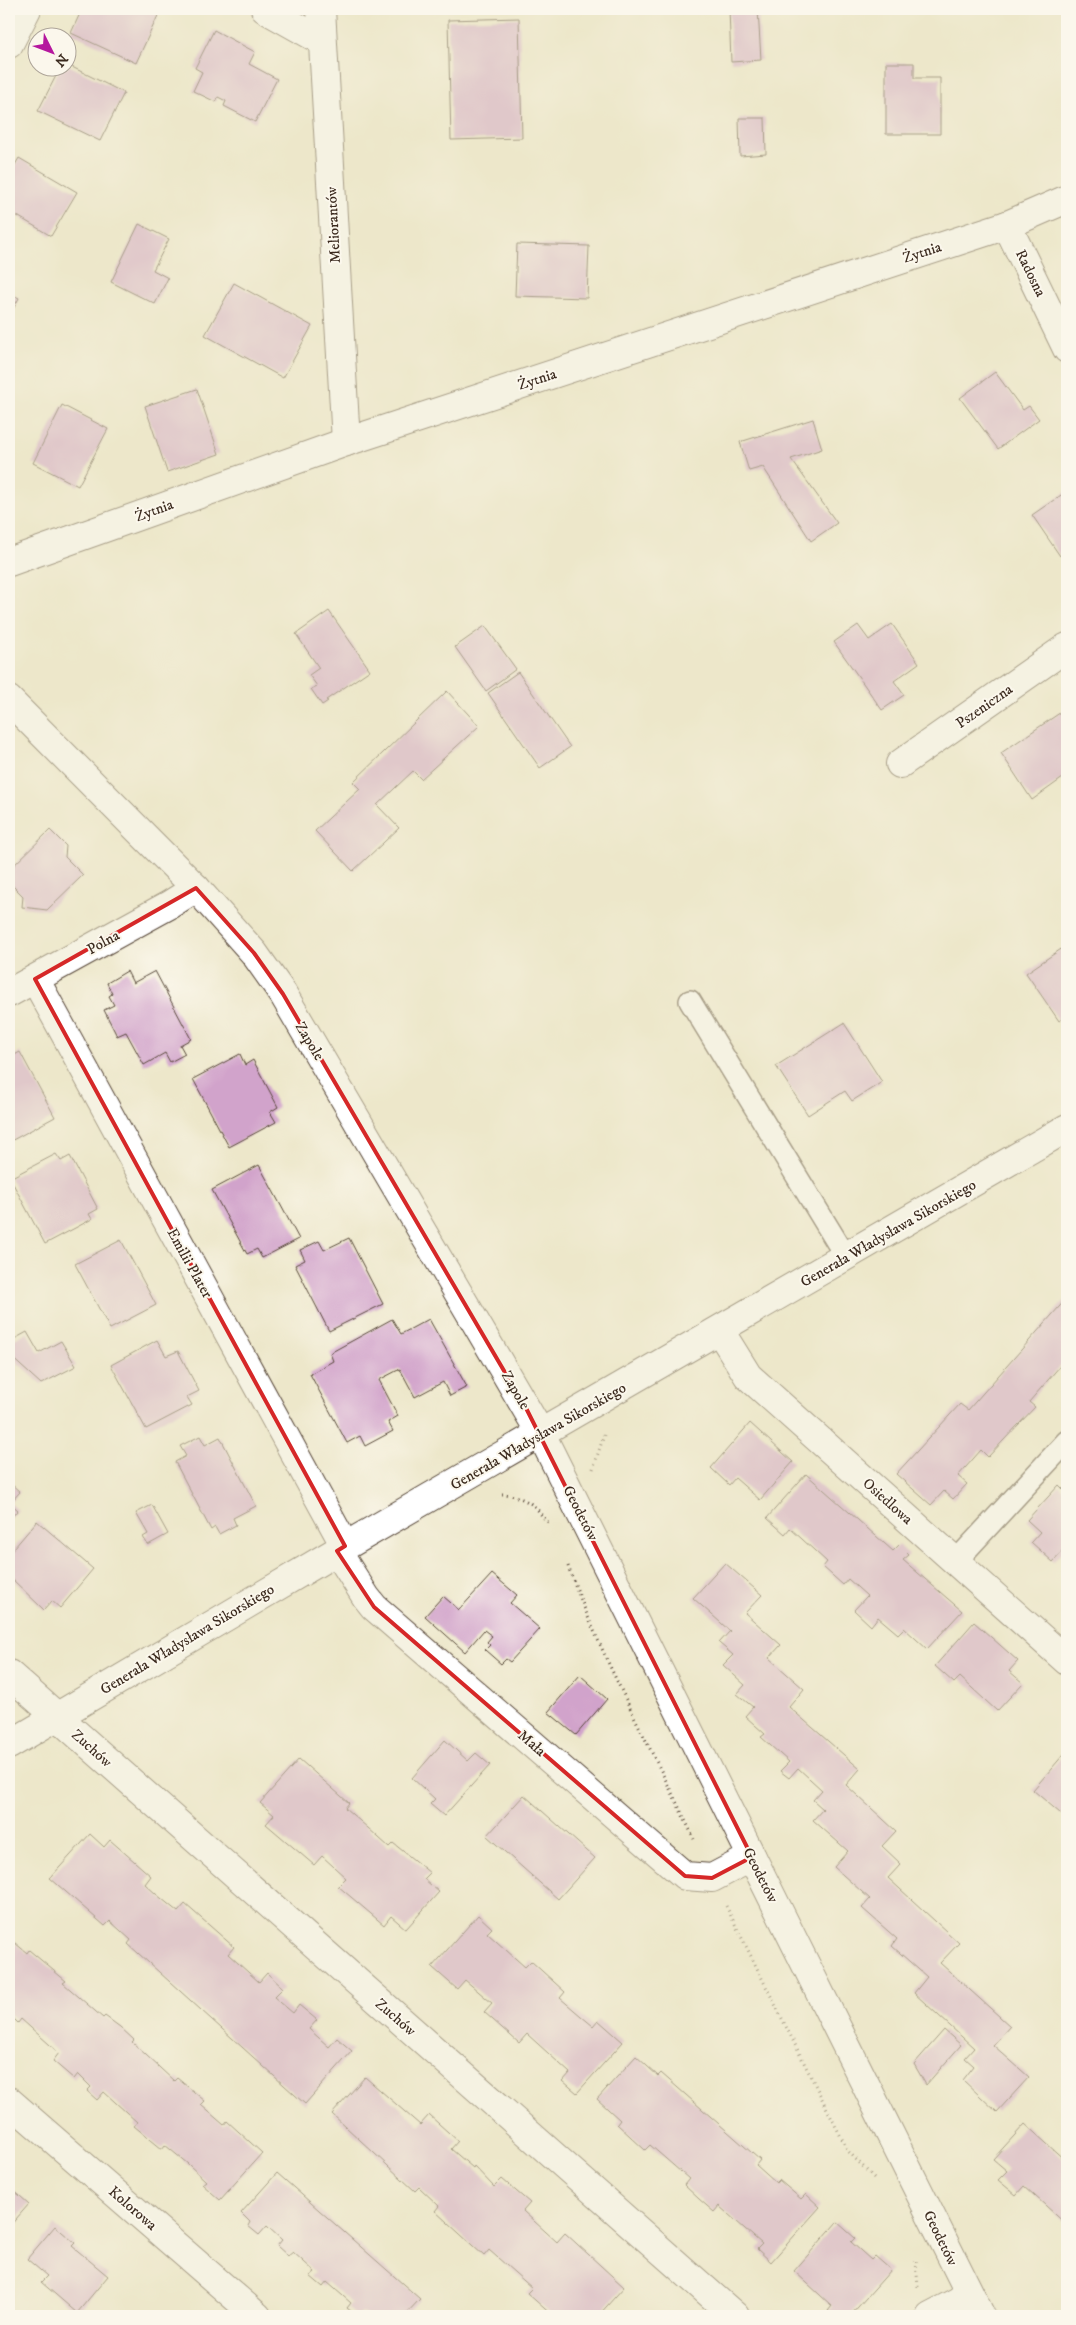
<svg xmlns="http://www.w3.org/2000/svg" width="1076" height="2325" font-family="'IM FELL DW Pica',serif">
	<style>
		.building { fill: #d1a3cb }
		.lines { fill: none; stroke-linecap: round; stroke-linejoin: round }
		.service-casing { stroke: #564638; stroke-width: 24 }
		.minor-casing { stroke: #564638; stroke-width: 30 }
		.tertiary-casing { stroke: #564638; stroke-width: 30 }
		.path { stroke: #564638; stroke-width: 3; stroke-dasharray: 1 4; stroke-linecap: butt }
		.service { stroke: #fff; stroke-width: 21 }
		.minor { stroke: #fff; stroke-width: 28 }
		.tertiary { stroke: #fff; stroke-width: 28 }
		.marked { fill: none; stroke: #d62828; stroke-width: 4; stroke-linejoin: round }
		.labels { text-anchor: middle; stroke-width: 4; stroke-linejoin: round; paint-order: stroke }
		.street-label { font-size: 15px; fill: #3b2a1e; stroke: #fbf7ec }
	</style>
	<rect width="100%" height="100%" fill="#fbf7ec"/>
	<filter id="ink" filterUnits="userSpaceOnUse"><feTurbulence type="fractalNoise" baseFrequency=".02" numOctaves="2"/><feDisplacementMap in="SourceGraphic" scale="10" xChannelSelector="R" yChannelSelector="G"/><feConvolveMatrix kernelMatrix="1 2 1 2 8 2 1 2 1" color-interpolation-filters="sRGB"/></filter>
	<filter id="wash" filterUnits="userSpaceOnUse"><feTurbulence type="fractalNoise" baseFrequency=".0096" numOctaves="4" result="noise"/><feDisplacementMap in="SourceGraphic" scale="20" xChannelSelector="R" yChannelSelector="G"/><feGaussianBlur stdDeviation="1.12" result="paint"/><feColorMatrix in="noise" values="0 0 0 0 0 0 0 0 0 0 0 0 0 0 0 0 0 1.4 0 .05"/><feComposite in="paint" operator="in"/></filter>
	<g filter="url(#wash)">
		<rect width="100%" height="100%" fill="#ede7ca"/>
		<g id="blocks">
			<g class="building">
				<path d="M 82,9 L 161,9 L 136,63 L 71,33 Z"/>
				<path d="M 729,9 L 758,9 L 761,60 L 731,62 Z"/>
				<path d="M 519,18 L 522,138 L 451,140 L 448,20 Z"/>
				<path d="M 214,30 L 255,52 L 249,64 L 277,79 L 255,122 L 224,106 L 226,101 L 218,97 L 216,102 L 193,91 L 202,72 L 195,68 Z"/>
				<path d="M 886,63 L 914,63 L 914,78 L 940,78 L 940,134 L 886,134 Z"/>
				<path d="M 68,65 L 124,93 L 100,141 L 38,111 L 60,68 L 68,68 Z"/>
				<path d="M 739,118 L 765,118 L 766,154 L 740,156 Z"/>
				<path d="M 19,158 L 77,192 L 51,236 L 9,211 L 9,175 Z"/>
				<path d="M 139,224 L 169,239 L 153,270 L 168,278 L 155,304 L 111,282 Z"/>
				<path d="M 517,244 L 589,246 L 587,298 L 515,296 Z"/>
				<path d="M 234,283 L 312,326 L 283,378 L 205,335 Z"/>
				<path d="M 9,293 L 19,298 L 9,317 Z"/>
				<path d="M 995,372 L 1023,410 L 1029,406 L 1039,419 L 998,449 L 960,398 Z"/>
				<path d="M 197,389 L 219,454 L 167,472 L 145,406 Z"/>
				<path d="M 62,405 L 108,429 L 78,486 L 33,463 Z"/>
				<path d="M 813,419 L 822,449 L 791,459 L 837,523 L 811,541 L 763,467 L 749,471 L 740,442 Z"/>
				<path d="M 1067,491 L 1067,551 L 1060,556 L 1032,515 Z"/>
				<path d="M 329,611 L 370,670 L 326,700 L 328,701 L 322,705 L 311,689 L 317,686 L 309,675 L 319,668 L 296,634 Z"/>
				<path d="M 892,624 L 919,663 L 894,681 L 904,695 L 882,710 L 834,642 L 858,625 L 869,640 Z"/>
				<path d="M 485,626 L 516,669 L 486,691 L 455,647 Z"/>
				<path d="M 518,672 L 570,747 L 540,768 L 488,693 Z"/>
				<path d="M 447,691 L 479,726 L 421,779 L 413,771 L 377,805 L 399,828 L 353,871 L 315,831 L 360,789 L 353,782 Z"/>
				<path d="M 1067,708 L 1067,775 L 1032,800 L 1001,753 Z"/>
				<path d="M 50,830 L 66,846 L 65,857 L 83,875 L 47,910 L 22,907 L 23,896 L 9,882 L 9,870 Z"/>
				<path d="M 1067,945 L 1067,1016 L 1059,1021 L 1026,973 Z"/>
				<path d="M 127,971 L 133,983 L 155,971 L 191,1039 L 180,1045 L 185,1054 L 170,1062 L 165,1053 L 144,1065 L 126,1032 L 117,1036 L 104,1010 L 114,1005 L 109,996 L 112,994 L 107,983 Z"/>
				<path d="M 844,1023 L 882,1082 L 852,1101 L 845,1091 L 808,1115 L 776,1066 Z"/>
				<path d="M 20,1052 L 55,1117 L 9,1142 L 9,1058 Z"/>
				<path d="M 240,1054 L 245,1065 L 253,1060 L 278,1107 L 270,1112 L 276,1122 L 229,1147 L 193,1079 Z"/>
				<path d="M 56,1154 L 61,1161 L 70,1156 L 98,1209 L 89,1214 L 92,1219 L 45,1244 L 10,1178 Z"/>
				<path d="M 259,1165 L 299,1239 L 262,1258 L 257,1249 L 247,1254 L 212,1190 Z"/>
				<path d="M 349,1238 L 383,1304 L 329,1331 L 295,1265 L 305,1260 L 300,1250 L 319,1241 L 324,1250 Z"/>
				<path d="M 121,1240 L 156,1305 L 110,1329 L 75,1264 Z"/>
				<path d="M 1067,1298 L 1067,1358 L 1029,1402 L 1035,1407 L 988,1457 L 981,1450 L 958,1476 L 967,1484 L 953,1499 L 944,1491 L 931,1505 L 896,1474 L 960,1404 L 968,1410 Z"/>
				<path d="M 392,1319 L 401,1334 L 429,1319 L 467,1387 L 450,1396 L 443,1382 L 415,1397 L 400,1369 L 379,1380 L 398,1416 L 388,1422 L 393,1431 L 365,1446 L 360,1436 L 347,1443 L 310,1374 L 333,1361 L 330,1353 Z"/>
				<path d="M 27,1332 L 39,1353 L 61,1341 L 76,1366 L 41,1384 L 9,1355 L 9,1342 Z"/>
				<path d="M 157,1340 L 166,1356 L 178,1351 L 199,1391 L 187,1397 L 192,1405 L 146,1429 L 111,1365 Z"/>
				<path d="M 750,1423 L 793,1462 L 760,1500 L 735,1478 L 729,1485 L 711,1468 Z"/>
				<path d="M 200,1436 L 205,1445 L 220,1437 L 256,1506 L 233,1518 L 236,1525 L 219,1534 L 215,1527 L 211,1530 L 175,1462 L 186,1456 L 180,1446 Z"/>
				<path d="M 806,1474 L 893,1551 L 899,1545 L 909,1555 L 903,1560 L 962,1611 L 927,1649 L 904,1628 L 898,1634 L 878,1617 L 871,1626 L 854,1610 L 867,1596 L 848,1579 L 843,1585 L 823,1567 L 827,1562 L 790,1528 L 785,1534 L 767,1518 Z"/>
				<path d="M 9,1482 L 20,1492 L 10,1503 L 18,1510 L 9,1520 Z"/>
				<path d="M 1059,1485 L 1067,1493 L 1067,1557 L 1062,1552 L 1053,1562 L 1031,1542 L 1040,1532 L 1027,1520 Z"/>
				<path d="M 152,1505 L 168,1534 L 148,1545 L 143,1537 L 148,1534 L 136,1513 Z"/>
				<path d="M 37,1521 L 93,1569 L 60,1608 L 52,1601 L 44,1610 L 9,1576 L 9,1570 L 12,1566 L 9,1564 L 9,1554 Z"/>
				<path d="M 725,1563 L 762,1595 L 745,1613 L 781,1645 L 769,1658 L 804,1689 L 789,1707 L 860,1769 L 846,1785 L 896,1831 L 882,1846 L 901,1864 L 888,1878 L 959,1943 L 940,1963 L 1010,2026 L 993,2045 L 1029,2077 L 997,2112 L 963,2080 L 974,2066 L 965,2058 L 974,2048 L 914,1993 L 927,1977 L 892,1946 L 897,1939 L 862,1908 L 870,1899 L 834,1867 L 848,1851 L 813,1820 L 823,1809 L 813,1800 L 822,1790 L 798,1768 L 789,1778 L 780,1771 L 789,1762 L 761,1737 L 765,1734 L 745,1716 L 753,1707 L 737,1694 L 745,1685 L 723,1665 L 733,1655 L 719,1643 L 730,1631 L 693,1598 Z"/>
				<path d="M 492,1574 L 517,1595 L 510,1603 L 540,1629 L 510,1662 L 506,1659 L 501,1664 L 485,1650 L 490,1645 L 487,1642 L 492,1636 L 484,1630 L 465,1652 L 425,1616 L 443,1596 L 459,1610 Z"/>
				<path d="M 974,1622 L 1018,1661 L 1009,1671 L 1023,1683 L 997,1711 L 960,1677 L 954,1683 L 935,1666 Z"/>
				<path d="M 580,1675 L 607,1699 L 576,1735 L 548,1712 Z"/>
				<path d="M 445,1740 L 468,1761 L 476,1753 L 490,1765 L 444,1816 L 430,1804 L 435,1799 L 412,1778 Z"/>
				<path d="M 1064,1754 L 1067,1757 L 1067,1819 L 1033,1790 Z"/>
				<path d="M 299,1759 L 349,1803 L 345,1808 L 368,1828 L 389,1847 L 393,1843 L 430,1873 L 424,1879 L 439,1892 L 406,1929 L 391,1916 L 384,1925 L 338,1886 L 346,1878 L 322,1856 L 314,1865 L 266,1824 L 274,1815 L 260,1803 Z"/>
				<path d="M 524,1795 L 595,1858 L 558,1899 L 487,1836 Z"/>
				<path d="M 90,1834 L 104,1847 L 110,1840 L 151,1876 L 145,1884 L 156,1894 L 178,1912 L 185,1904 L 234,1947 L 228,1954 L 259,1982 L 267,1973 L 283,1988 L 274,1997 L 293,2013 L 299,2005 L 317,2020 L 309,2029 L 329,2047 L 337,2038 L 352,2051 L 305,2104 L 128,1944 L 131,1940 L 110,1921 L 105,1926 L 50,1878 Z"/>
				<path d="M 478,1915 L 492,1928 L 487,1933 L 525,1967 L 531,1961 L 565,1992 L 560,1998 L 581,2016 L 593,2026 L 598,2020 L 623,2042 L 577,2093 L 563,2081 L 570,2073 L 527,2034 L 519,2043 L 484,2012 L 492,2003 L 465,1980 L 457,1989 L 432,1967 Z"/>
				<path d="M 9,1938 L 27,1953 L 29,1950 L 66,1981 L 63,1983 L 103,2018 L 105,2016 L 120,2027 L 134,2040 L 132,2042 L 174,2081 L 177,2078 L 205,2101 L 201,2105 L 224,2125 L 227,2121 L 262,2153 L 220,2200 L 202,2184 L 206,2181 L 188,2164 L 165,2145 L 162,2149 L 134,2126 L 137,2122 L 104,2092 L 97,2100 L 87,2091 L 91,2087 L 78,2074 L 74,2079 L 53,2061 L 59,2053 L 21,2019 L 18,2023 L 9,2014 Z"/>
				<path d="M 944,2030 L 961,2045 L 926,2085 L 914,2064 Z"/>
				<path d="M 636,2056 L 658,2076 L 661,2073 L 760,2160 L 756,2165 L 776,2183 L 779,2180 L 801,2199 L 806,2194 L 820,2207 L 771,2262 L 757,2249 L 762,2244 L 719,2206 L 714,2212 L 699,2199 L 684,2185 L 689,2179 L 650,2145 L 645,2150 L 617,2124 L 620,2120 L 597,2099 Z"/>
				<path d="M 365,2077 L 420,2125 L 429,2115 L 458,2141 L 451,2149 L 473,2168 L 474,2166 L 494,2187 L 502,2179 L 530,2203 L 523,2211 L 557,2242 L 565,2233 L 624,2287 L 598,2316 L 553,2316 L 527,2293 L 532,2288 L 489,2250 L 484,2256 L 435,2211 L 439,2206 L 419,2187 L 415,2191 L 332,2114 Z"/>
				<path d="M 1025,2124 L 1067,2162 L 1067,2225 L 1024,2186 L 1016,2195 L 998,2180 L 1007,2171 L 993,2159 Z"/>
				<path d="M 277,2173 L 420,2299 L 404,2316 L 367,2316 L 363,2313 L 357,2316 L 347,2308 L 351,2303 L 327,2282 L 323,2287 L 310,2276 L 315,2272 L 293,2252 L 288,2256 L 277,2246 L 282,2240 L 267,2226 L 259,2235 L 248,2226 L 250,2222 L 241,2213 Z"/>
				<path d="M 11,2188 L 29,2204 L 9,2227 L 9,2190 Z"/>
				<path d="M 837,2222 L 855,2238 L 851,2242 L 871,2260 L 875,2256 L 891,2270 L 850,2316 L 834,2316 L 828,2311 L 832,2306 L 794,2271 Z"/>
				<path d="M 55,2226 L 75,2243 L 72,2246 L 108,2276 L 77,2313 L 41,2282 L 47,2276 L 27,2259 Z"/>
			</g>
		</g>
	</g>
	<g filter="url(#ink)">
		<use href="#blocks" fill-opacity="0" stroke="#564638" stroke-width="1"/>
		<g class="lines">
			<defs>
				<g id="service">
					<path d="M 690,1001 L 846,1257"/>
					<path d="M 956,1561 L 1067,1441"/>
				</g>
				<g id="minor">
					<path d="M 265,9 L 322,41"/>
					<path d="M 321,9 L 346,442"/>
					<path d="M 9,44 L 27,9"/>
					<path d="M 1007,225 L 1067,349"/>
					<path d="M 9,562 L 346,442 L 1007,225 L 1067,199"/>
					<path d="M 900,764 L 1067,647"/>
					<path d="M 35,979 L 345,1546"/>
					<path d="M 9,993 L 169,905 L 196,888"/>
					<path d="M 720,1331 L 748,1376 L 1067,1661"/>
					<path d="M 337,1551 L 366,1597 L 374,1607 L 685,1876 L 712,1878 L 752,1857"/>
					<path d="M 9,1674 L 735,2316"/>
					<path d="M 9,2101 L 257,2316"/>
					<path d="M 930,2316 L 970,2295"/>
				</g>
				<g id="tertiary">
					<path d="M 9,700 L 196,888 L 254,953 L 283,994 L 541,1434 L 981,2316"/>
					<path d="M 9,1745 L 337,1551 L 1067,1128"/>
				</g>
			</defs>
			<use href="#service" class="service-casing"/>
			<use href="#minor" class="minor-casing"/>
			<use href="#tertiary" class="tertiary-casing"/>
			<g class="path">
				<path d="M 593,1469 L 604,1435"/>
				<path d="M 502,1494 C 513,1494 530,1501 537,1509 C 541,1514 543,1518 548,1522"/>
				<path d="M 568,1566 C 602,1660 652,1749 694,1839"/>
				<path d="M 726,1906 L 848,2151 L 876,2180"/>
				<path d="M 916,2261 L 918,2287"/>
			</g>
			<use href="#service" class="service"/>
			<use href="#minor" class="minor"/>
			<use href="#tertiary" class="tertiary"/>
		</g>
	</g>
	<path d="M0 0H1076V2325H0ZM 196,888 L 254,953 L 283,994 L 527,1410 L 752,1857 L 712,1878 L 685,1876 L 374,1607 L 337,1551 L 345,1546 L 35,979 Z" fill="#ede7ca" fill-opacity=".55" fill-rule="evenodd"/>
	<path class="marked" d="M 196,888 L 254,953 L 283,994 L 527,1410 L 752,1857 L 712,1878 L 685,1876 L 374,1607 L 337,1551 L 345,1546 L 35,979 Z"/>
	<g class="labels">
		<g class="street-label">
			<text transform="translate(333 225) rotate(-93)" y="5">Meliorantów</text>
			<text transform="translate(922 252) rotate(-18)" y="5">Żytnia</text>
			<text transform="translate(1031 273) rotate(64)" y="5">Radosna</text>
			<text transform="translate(537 379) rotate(-18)" y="5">Żytnia</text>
			<text transform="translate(154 510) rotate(-20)" y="5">Żytnia</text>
			<text transform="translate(984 706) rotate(-35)" y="5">Pszeniczna</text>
			<text transform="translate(103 942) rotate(-29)" y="5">Polna</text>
			<text transform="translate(310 1041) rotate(59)" y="5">Zapole</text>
			<text transform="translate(888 1233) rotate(-30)" y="5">Generała Władysława Sikorskiego</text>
			<text transform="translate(190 1263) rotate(61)" y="5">Emilii Plater</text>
			<text transform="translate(516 1390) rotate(60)" y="5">Zapole</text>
			<text transform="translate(538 1436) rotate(-30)" y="5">Generała Władysława Sikorskiego</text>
			<text transform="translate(888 1501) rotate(42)" y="5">Osiedlowa</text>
			<text transform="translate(581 1513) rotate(63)" y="5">Geodetów</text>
			<text transform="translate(187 1639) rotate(-31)" y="5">Generała Władysława Sikorskiego</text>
			<text transform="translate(532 1743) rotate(41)" y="5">Mała</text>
			<text transform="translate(92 1748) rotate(42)" y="5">Zuchów</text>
			<text transform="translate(761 1875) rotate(63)" y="5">Geodetów</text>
			<text transform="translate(396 2017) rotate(41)" y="5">Zuchów</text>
			<text transform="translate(133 2208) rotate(41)" y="5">Kolorowa</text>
			<text transform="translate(941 2238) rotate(64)" y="5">Geodetów</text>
		</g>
	</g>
	<rect width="1076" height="2325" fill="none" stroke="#fbf7ec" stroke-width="30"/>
	<g transform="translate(52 52) rotate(132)"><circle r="24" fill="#fbf7ec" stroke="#aea59a"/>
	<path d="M0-4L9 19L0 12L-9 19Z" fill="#b5179e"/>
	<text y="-8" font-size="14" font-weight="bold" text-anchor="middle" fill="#3b2a1e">N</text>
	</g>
</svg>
